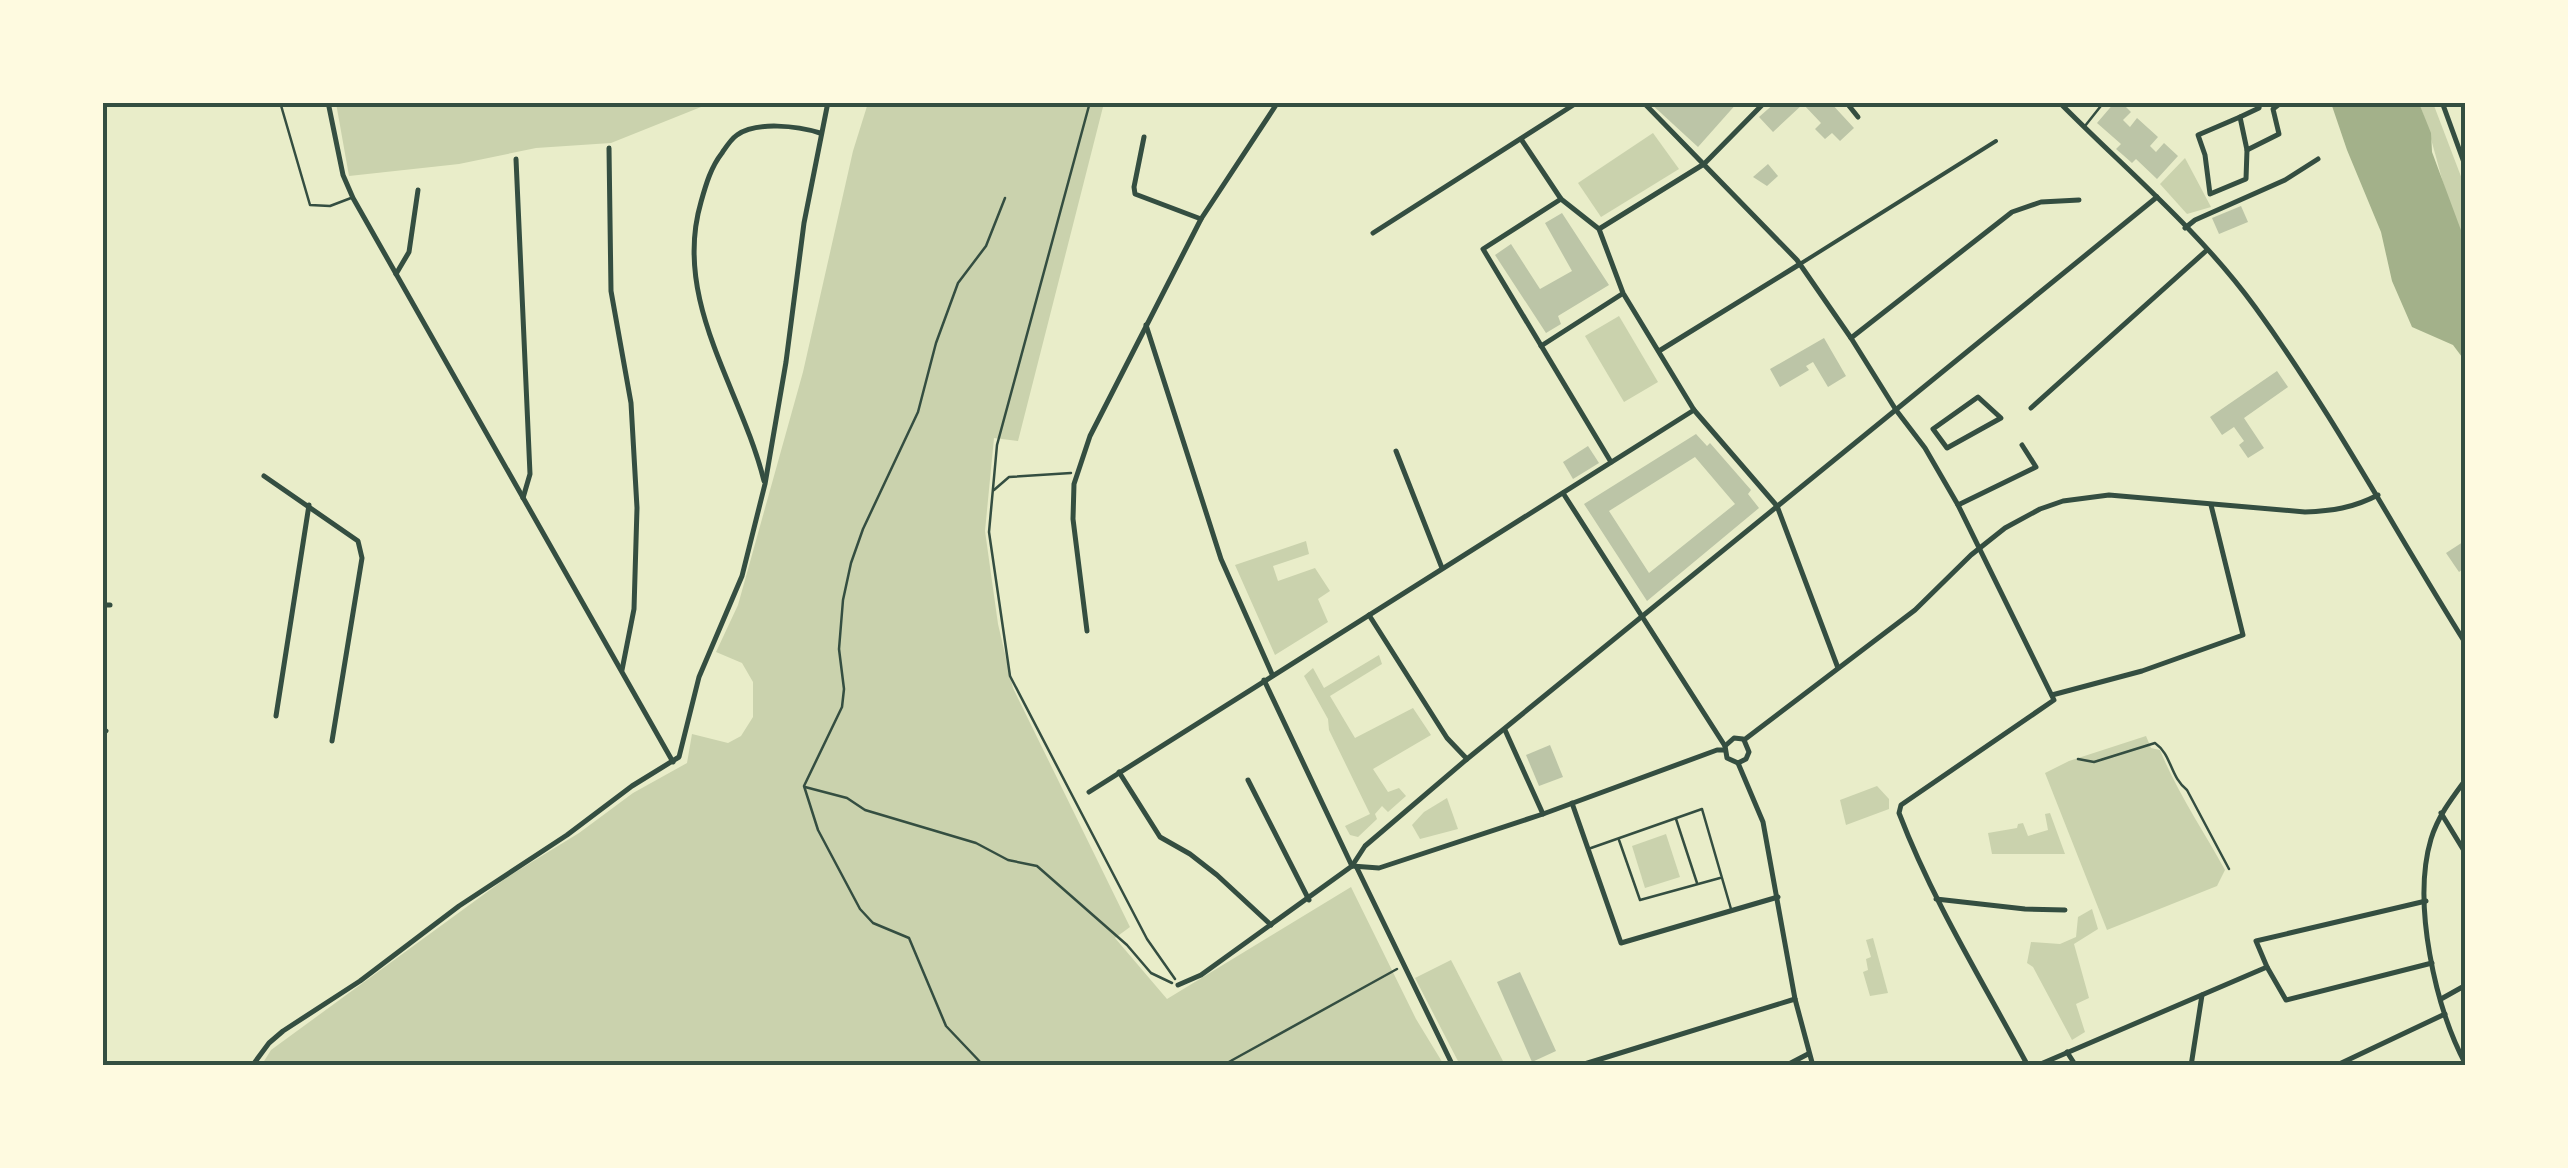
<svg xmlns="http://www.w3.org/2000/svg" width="2568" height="1168" font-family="'Fira Sans',sans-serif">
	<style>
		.green { fill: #cad2ad }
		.water { fill: #a3b18a }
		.building { fill: #bcc5a7; fill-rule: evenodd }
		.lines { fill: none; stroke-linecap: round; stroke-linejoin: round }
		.path { stroke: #344e41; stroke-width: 2.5 }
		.service { stroke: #344e41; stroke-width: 2.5 }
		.pedestrian { stroke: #344e41; stroke-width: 4 }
		.minor { stroke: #344e41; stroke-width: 5 }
		.neatline { fill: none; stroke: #344e41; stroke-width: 4 }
	</style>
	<rect width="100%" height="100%" fill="#e9edc9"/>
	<g class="green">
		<path d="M 336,103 L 336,102 L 711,103 L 611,143 L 536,148 L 459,164 L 349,176 Z"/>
		<path d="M 868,103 L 1104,103 L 1018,441 L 994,438 L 985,531 L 998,624 L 1013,688 L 1130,927 L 1115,938 L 1167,999 L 1351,887 L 1416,1019 L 1444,1065 L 261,1066 L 271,1050 L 509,876 L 579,833 L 633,793 L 687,763 L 692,734 L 728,743 L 741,736 L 753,717 L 753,682 L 742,663 L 716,652 L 738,605 L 803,372 L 853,151 Z"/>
		<path d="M 2419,103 L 2433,103 L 2465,187 L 2465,241 C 2442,196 2437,148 2419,103 Z"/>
		<path d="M 1653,133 L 1679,169 L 1601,217 L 1578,183 Z"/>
		<path d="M 2185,158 L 2211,207 L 2187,214 L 2160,184 Z"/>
		<path d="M 1619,316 L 1658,382 L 1624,402 L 1585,336 Z"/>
		<path d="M 1306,541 L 1309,554 L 1273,566 L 1278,581 L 1315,568 L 1330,591 L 1318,599 L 1328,622 L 1275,655 L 1235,565 Z"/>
		<path d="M 1379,655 L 1382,664 L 1330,696 L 1355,738 L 1413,708 L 1431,735 L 1373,769 L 1388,792 L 1399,788 L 1406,796 L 1388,812 L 1382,806 L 1375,814 L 1377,819 L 1358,837 L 1350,835 L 1345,826 L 1370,814 L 1329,730 L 1328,719 L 1304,676 L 1313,668 L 1324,688 Z"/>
		<path d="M 2146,736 L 2151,748 L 2160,750 C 2177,792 2203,830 2225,870 L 2217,886 L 2107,930 L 2045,773 L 2069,761 Z"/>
		<path d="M 1877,786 L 1889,799 L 1889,809 L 1846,825 L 1840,800 Z"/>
		<path d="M 1447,798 L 1458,829 L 1420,839 L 1412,825 L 1424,812 Z"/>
		<path d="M 2050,813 L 2065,854 L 1992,854 L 1988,833 L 2017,828 L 2018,824 L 2023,823 L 2028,836 L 2048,830 L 2045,814 Z"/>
		<path d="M 1666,834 L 1680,877 L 1645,888 L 1632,846 Z"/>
		<path d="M 2092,909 L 2098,929 L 2074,944 L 2089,998 L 2076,1004 L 2085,1032 L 2072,1040 L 2033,967 L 2027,963 L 2031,942 L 2060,944 L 2076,937 L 2078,917 Z"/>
		<path d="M 1873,938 L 1888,993 L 1870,996 L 1863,972 L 1868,970 L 1866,959 L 1871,957 L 1866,940 Z"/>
		<path d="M 1451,960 L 1505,1065 L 1460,1065 L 1415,978 Z"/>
	</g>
	<path class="water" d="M 2331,103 L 2419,103 L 2431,133 L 2432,152 L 2465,241 L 2465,361 L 2453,345 L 2412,327 L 2392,281 L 2381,232 L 2347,150 Z"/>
	<g class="building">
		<path d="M 1649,102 L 1738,102 L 1698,147 Z"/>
		<path d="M 1776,102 L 1830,102 L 1854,128 L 1840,141 L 1832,133 L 1825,139 L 1815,129 L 1821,123 L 1803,104 L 1773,132 L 1759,117 Z"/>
		<path d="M 2115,102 L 2121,102 L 2131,112 L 2123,120 L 2130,127 L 2137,118 L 2158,137 L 2150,146 L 2156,152 L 2164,143 L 2178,156 L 2157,179 L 2136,159 L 2132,163 L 2123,155 L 2116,149 L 2121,144 L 2097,123 Z"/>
		<path d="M 1768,164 L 1778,176 L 1767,186 L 1753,177 Z"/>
		<path d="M 2241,206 L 2248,222 L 2219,234 L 2212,218 Z"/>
		<path d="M 1562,213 L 1609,285 L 1558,316 L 1561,324 L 1546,333 L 1495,255 L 1511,244 L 1540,289 L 1572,271 L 1545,223 Z"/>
		<path d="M 1824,338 L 1846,376 L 1828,387 L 1813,362 L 1806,366 L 1809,370 L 1780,387 L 1770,369 Z"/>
		<path d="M 2277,371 L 2288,387 L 2244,418 L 2264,448 L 2248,458 L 2239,445 L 2244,441 L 2234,427 L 2222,435 L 2210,417 Z"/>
		<path d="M 1696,434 L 1707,446 L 1710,443 L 1751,490 L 1748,494 L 1759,508 L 1647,601 L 1584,504 ZM 1695,457 L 1735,504 L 1649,573 L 1609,511 Z"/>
		<path d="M 1588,446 L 1599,463 L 1573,479 L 1563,462 Z"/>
		<path d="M 2466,540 L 2466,567 L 2459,572 L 2446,553 Z"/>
		<path d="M 1550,745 L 1563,777 L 1539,786 L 1526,755 Z"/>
		<path d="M 1520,972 L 1556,1051 L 1532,1062 L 1497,982 Z"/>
	</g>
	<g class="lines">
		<g class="path">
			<path d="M 1090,102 L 997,445 L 989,532 L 1010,676 L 1147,939 L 1175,979"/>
			<path d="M 994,490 L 1009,477 L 1071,473"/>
			<path d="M 2078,759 L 2094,762 L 2155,743 C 2172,755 2170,777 2187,790 L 2229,869"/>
			<path d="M 805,787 L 847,798 L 865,810 L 976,843 L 1008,860 L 1037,866 L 1127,945 L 1151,973 L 1172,983"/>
			<path d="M 1227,1063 L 1397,969"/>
			<path d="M 984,1066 L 946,1026 L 909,938 L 873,923 L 860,909 L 818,830 L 804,786 L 842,707 L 844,689 L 839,649 L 843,600 L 851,563 L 863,529 L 918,412 L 936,343 L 958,283 L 986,246 L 1005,198"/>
		</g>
		<g class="service">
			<path d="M 280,102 L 310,205 L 330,206 L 351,198"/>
			<path d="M 2085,126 L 2104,102"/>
			<path d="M 1676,819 L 1697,883"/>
			<path d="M 1619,840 L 1640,900 L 1720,878"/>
			<path d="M 1591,848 L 1702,809 L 1731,909"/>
		</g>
		<path class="pedestrian" d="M 1800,264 L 1996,141"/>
		<g class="minor">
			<path d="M 328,102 L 343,175 L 353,198 L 673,762"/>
			<path d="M 1643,102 L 1797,260 L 1851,338 L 1896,410 L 1925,448 L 1958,505 L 2054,700 L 1901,805 L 1899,813 C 1933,902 1983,982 2028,1066"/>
			<path d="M 1846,102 L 1858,117"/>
			<path d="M 2059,102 C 2125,169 2199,230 2255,307 C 2333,414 2395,531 2466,644"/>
			<path d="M 2260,102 L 2259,108 L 2240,117 L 2247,150 L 2279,134 L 2273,109 L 2282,102"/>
			<path d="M 2442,102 L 2466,168"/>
			<path d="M 2240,117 L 2198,135 L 2205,155 L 2210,194 L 2246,179 L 2247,150"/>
			<path d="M 1144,137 L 1134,187 L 1135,194 L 1201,219"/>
			<path d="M 1521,139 L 1561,199 L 1599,229 L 1623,293 L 1694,410 L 1777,506 L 1838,668"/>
			<path d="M 609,148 L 611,291 L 631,403 L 637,508 L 634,609 L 622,670"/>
			<path d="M 516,159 L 530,474 L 523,498"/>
			<path d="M 1561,199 L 1483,249 L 1611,462"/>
			<path d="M 2185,228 L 2195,220 L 2285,180 L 2318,159"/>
			<path d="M 1599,229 L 1704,164 L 1765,102"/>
			<path d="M 1373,233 L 1578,102"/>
			<path d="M 396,274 L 409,252 L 418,190"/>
			<path d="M 1146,325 L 1221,559 L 1272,674"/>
			<path d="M 1851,338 L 2012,212 L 2041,202 L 2079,200"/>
			<path d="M 1541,346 L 1622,294"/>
			<path d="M 1659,351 L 1800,264"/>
			<path d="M 1978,397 L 2001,418 L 1947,448 L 1933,429 Z"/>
			<path d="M 2031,408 L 2207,250"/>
			<path d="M 1396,451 L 1442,568"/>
			<path d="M 264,476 L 358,541 L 362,558 L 332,741"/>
			<path d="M 764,481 C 741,388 672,301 701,202 C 706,184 711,167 722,153 C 726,147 731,139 737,135 C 756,121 798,126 820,133"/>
			<path d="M 1563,493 L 1725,746"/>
			<path d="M 1958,505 L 2036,467 L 2022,445"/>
			<path d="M 102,543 L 104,548"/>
			<path d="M 102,605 L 110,605"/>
			<path d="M 1369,615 L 1447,738 L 1467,759"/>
			<path d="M 1087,631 L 1073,519 L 1074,484 L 1090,436 L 1201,219 L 1278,102"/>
			<path d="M 1264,680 L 1352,866"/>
			<path d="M 2052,695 L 2142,671 L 2243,635 L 2211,505"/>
			<path d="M 276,716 L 309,505"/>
			<path d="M 102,729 L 106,731"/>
			<path d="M 1505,730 L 1543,814"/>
			<path d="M 1744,740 L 1915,610 L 1971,555 L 2005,528 L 2040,509 L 2063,501 L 2109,495 L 2305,512 C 2332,511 2353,508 2378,495"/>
			<path d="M 1738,763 L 1763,822 L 1795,999 L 1813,1066"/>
			<path d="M 1738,763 L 1727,758 L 1725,746 L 1734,738 L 1743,739"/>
			<path d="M 1738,763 L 1746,759 L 1749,752 L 1744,740"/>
			<path d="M 1119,772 L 1160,837 L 1190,854 L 1217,875 L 1271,925"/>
			<path d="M 2466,779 C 2452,798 2438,816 2431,839 C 2412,903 2435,1007 2466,1065"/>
			<path d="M 1248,780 L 1309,900"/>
			<path d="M 1089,792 L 1694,410"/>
			<path d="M 1572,803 L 1621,943 L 1778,897"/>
			<path d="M 2441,813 L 2466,854"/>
			<path d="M 1352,866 L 1379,868 L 1543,814 L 1717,750 L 1724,750"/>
			<path d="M 1357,868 L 1453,1066"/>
			<path d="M 1936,899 L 2025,909 L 2065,910"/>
			<path d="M 2267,967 L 2286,1000 L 2432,963"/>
			<path d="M 1178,985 L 1201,975 L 1352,866 L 1365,846 L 1467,759 L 2157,197"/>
			<path d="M 2441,999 L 2466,985"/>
			<path d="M 2067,1052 L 2076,1066"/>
			<path d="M 252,1066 L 269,1043 L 283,1031 L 360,981 L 459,906 L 567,835 L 632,786 L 679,757 L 699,677 L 742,576 L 765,484 L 786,362 L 804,223 L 828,102"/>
			<path d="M 1578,1066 L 1795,999"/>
			<path d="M 1785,1066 L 1808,1054"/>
			<path d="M 2036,1066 L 2267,967 L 2256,941 L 2426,901"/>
			<path d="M 2191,1066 L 2202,995"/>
			<path d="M 2335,1066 L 2445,1014"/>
		</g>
	</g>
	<rect width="2568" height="1168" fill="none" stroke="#fefae0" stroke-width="210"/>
	<rect x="105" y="105" width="2358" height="958" class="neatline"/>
</svg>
